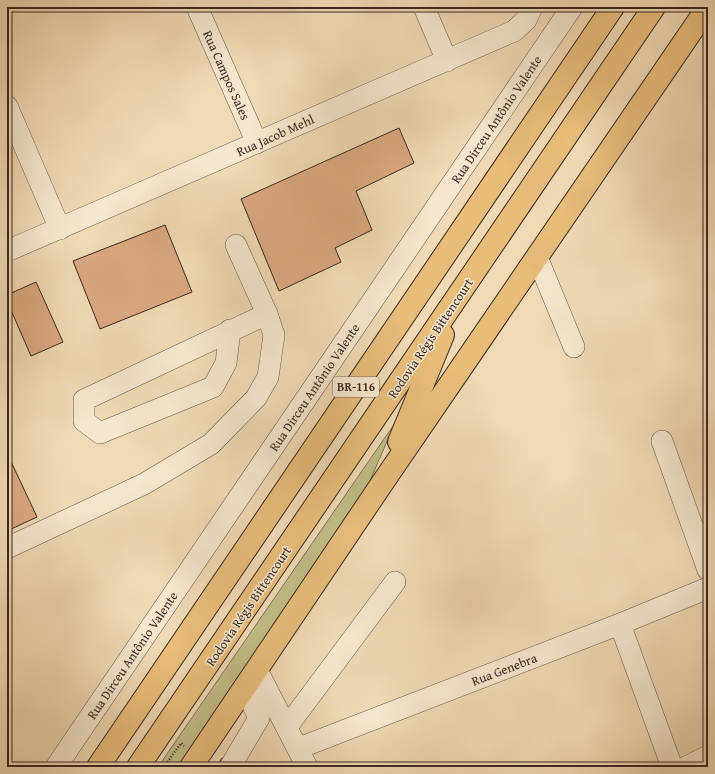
<svg xmlns="http://www.w3.org/2000/svg" width="715" height="774" font-family="'Gentium Book Plus',serif">
	<style>
		.grass { fill: #c1bd88; stroke: #7d7253 }
		.building { fill: #daa881; stroke: #39271e }
		.lines { fill: none; stroke-linecap: round; stroke-linejoin: round }
		.minor-casing { stroke: #665444; stroke-width: 22 }
		.highway-casing { stroke: #39271e; stroke-width: 24 }
		.path { stroke: #39271e; stroke-width: 2.5; stroke-dasharray: 1 2; stroke-linecap: butt }
		.minor { stroke: #f5e7cf; stroke-width: 21 }
		.highway { stroke: #e8bd7a; stroke-width: 22 }
		.labels { text-anchor: middle; stroke-width: 3; stroke-linejoin: round; paint-order: stroke }
		.shield { fill: #f5e7cf; stroke: #716153; stroke-width: 1 }
		.shield-label { font-size: 12px; font-weight: bold; fill: #39271e }
		.street-label { font-size: 13px; fill: #39271e; stroke: #f5e7cf }
	</style>
	<rect width="100%" height="100%" fill="#efdab5"/>
	<filter id="stains"><feTurbulence type="fractalNoise" baseFrequency=".005" numOctaves="4"/><feColorMatrix values="0 0 0 0 .2 0 0 0 0 .09 0 0 0 0 .02 0 0 0 .5 -.17"/></filter>
	<radialGradient id="worn" r=".72"><stop offset=".6" stop-color="#630" stop-opacity="0"/><stop offset="1" stop-color="#630" stop-opacity=".3"/></radialGradient>
	<path class="grass" d="M 395,423 L 362,499 L 180,767 L 158,767 Z"/>
	<g class="building">
		<path d="M 399,128 L 414,163 L 356,191 L 372,230 L 335,248 L 341,262 L 279,291 L 241,199 Z"/>
		<path d="M 165,225 L 192,292 L 100,329 L 73,261 Z"/>
		<path d="M 36,282 L 63,342 L 31,356 L 7,301 L 7,295 Z"/>
		<path d="M 7,453 L 37,517 L 7,531 Z"/>
		<path d="M 222,758 L 234,767 L 216,767 Z"/>
	</g>
	<g class="lines">
		<defs>
			<g id="minor">
				<path d="M 197,7 L 257,143"/>
				<path d="M 424,7 L 447,61"/>
				<path d="M 7,106 L 60,229"/>
				<path d="M 7,251 L 514,31 L 526,20 L 532,7"/>
				<path d="M 537,257 L 574,347"/>
				<path d="M 230,330 L 226,363 L 213,387 L 100,433 L 84,421 L 84,400 L 267,314"/>
				<path d="M 662,441 L 708,570"/>
				<path d="M 7,548 L 144,484 L 211,444 L 256,398 L 268,377 L 274,335 L 267,314 L 236,245"/>
				<path d="M 620,624 L 672,767"/>
				<path d="M 257,670 L 307,767"/>
				<path d="M 287,727 L 395,582"/>
				<path d="M 299,748 L 620,624 L 708,588"/>
				<path d="M 56,767 L 572,7"/>
				<path d="M 230,767 L 259,718 L 245,688"/>
				<path d="M 686,767 L 708,756"/>
			</g>
			<g id="highway">
				<path d="M 399,442 L 443,335"/>
				<path d="M 98,767 L 613,7"/>
				<path d="M 138,767 L 654,7"/>
				<path d="M 191,767 L 383,482 L 708,7"/>
			</g>
		</defs>
		<use href="#minor" class="minor-casing"/>
		<use href="#highway" class="highway-casing"/>
		<path class="path" d="M 164,767 L 181,743 L 184,746"/>
		<use href="#minor" class="minor"/>
		<use href="#highway" class="highway"/>
	</g>
	<g class="labels">
		<rect class="shield" x="333" y="377" width="46" height="20" rx="3"/>
		<g class="shield-label">
			<text x="356" y="391">BR-116</text>
		</g>
		<g class="street-label">
			<text transform="translate(227 75) rotate(66)" y="5">Rua Campos Sales</text>
			<text transform="translate(496 119) rotate(-56)" y="5">Rua Dirceu Antônio Valente</text>
			<text transform="translate(275 135) rotate(-24)" y="5">Rua Jacob Mehl</text>
			<text transform="translate(430 338) rotate(-56)" y="5">Rodovia Régis Bittencourt</text>
			<text transform="translate(314 387) rotate(-56)" y="5">Rua Dirceu Antônio Valente</text>
			<text transform="translate(248 606) rotate(-56)" y="5">Rodovia Régis Bittencourt</text>
			<text transform="translate(132 655) rotate(-56)" y="5">Rua Dirceu Antônio Valente</text>
			<text transform="translate(504 669) rotate(-21)" y="5">Rua Genebra</text>
		</g>
	</g>
	<rect width="715" height="774" fill="none" stroke="#efdab5" stroke-width="24"/>
	<rect x="8" y="8" width="699" height="758" fill="none" stroke="#39271e" stroke-width="2"/>
	<rect x="12" y="12" width="691" height="750" fill="none" stroke="#39271e"/>
	<rect width="100%" height="100%" filter="url(#stains)"/>
	<rect width="100%" height="100%" fill="url(#worn)"/>
</svg>
